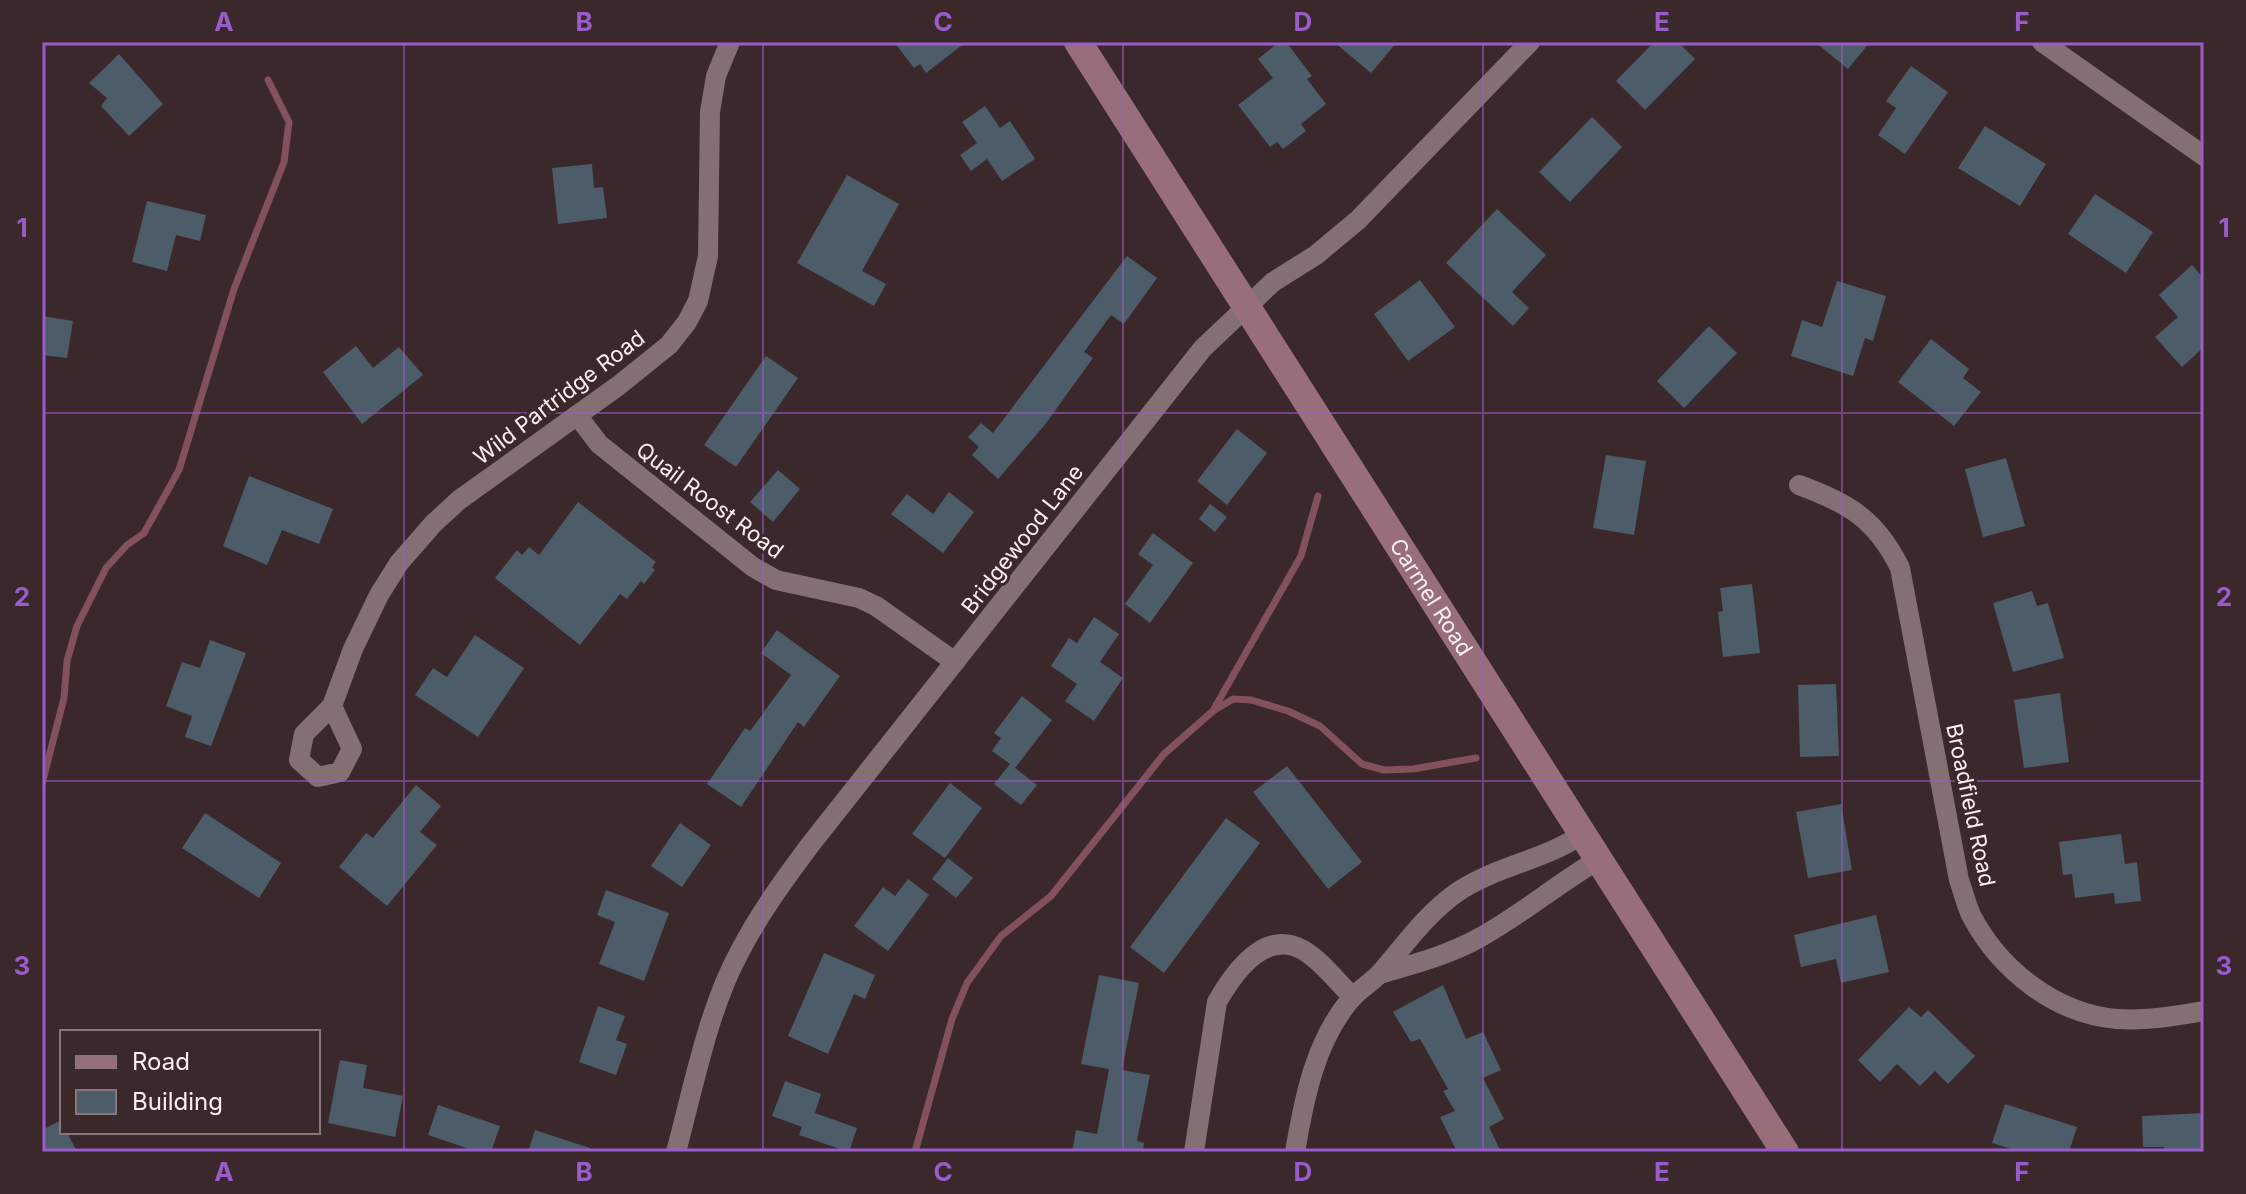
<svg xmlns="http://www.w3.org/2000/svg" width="2246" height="1194" font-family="Inter,sans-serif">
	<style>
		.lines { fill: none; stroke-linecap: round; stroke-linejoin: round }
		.stream { stroke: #82515c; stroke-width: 7 }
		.building { fill: #4c5c68 }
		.street { stroke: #846f73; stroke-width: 20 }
		.secondary { stroke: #986f78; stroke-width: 28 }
		.grid { fill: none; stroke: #9b5ccb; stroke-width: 2; stroke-opacity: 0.55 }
		.labels { text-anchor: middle; stroke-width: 6; stroke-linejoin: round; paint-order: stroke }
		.street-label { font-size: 22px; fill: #fbeef0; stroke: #3a282b }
		.neatline { fill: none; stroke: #9b5ccb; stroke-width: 3 }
		.grid-label { font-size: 26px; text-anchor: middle; font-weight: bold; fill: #9b5ccb }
	</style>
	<rect width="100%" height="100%" fill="#3a282b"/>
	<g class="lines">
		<g class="stream">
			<path d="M 1214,709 L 1301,556 L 1318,496"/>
			<path d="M 42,784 L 64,698 L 67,661 L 77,626 L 106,568 L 127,545 L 144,533 L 179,470 L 234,289 L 284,162 L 289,122 L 268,80"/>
			<path d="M 915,1152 L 952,1019 L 967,983 L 1001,936 L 1051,896 L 1164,754 L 1213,711 L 1233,699 L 1251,700 L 1288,711 L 1320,726 L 1362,764 L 1384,770 L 1413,769 L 1476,758"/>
		</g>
	</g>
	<g class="building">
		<path d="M 894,42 L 966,42 L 926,73 L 920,64 L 914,68 Z"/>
		<path d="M 1279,42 L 1286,42 L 1312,76 L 1307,79 L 1326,104 L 1301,124 L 1306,131 L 1283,149 L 1277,142 L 1270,147 L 1238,105 L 1273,78 L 1258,59 Z"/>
		<path d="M 1334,42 L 1397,42 L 1371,73 Z"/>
		<path d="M 1654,42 L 1678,42 L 1695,59 L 1645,110 L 1616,81 Z"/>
		<path d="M 1815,42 L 1870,42 L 1848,69 Z"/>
		<path d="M 119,54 L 163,104 L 129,136 L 101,106 L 107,98 L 89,83 Z"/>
		<path d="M 1911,66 L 1948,92 L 1905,154 L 1878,135 L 1896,108 L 1886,101 Z"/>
		<path d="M 985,106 L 1000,128 L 1010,121 L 1035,159 L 1002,181 L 987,159 L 971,171 L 960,155 L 977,143 L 962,122 Z"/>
		<path d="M 1592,117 L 1622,147 L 1570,202 L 1539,172 Z"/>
		<path d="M 1985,126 L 2046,164 L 2020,206 L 1958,168 Z"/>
		<path d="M 592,164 L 594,188 L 603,187 L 607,218 L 558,224 L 552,168 Z"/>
		<path d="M 847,175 L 899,204 L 862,271 L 886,284 L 874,306 L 797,263 Z"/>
		<path d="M 2095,194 L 2153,232 L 2126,273 L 2068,234 Z"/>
		<path d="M 147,201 L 206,215 L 200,241 L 176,235 L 167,271 L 132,262 Z"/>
		<path d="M 1497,209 L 1546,255 L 1512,292 L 1529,308 L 1513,326 L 1446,263 Z"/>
		<path d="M 1127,256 L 1157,278 L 1124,324 L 1111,315 L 1084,352 L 1093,358 L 1044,426 L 998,479 L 972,455 L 979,447 L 968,437 L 981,423 L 993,433 Z"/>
		<path d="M 2192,265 L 2204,279 L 2204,347 L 2182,367 L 2155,337 L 2178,317 L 2159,295 Z"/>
		<path d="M 1420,280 L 1455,327 L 1408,361 L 1374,314 Z"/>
		<path d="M 1837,281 L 1886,296 L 1873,341 L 1865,338 L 1853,376 L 1791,356 L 1802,320 L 1822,327 Z"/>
		<path d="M 42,316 L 73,321 L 67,358 L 42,355 Z"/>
		<path d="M 1709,326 L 1737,353 L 1684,408 L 1657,381 Z"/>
		<path d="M 1931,339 L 1969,369 L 1963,378 L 1981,392 L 1954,426 L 1898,382 Z"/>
		<path d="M 356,346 L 373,368 L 399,347 L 423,375 L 362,424 L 323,372 Z"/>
		<path d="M 766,356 L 798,378 L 736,467 L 704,445 Z"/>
		<path d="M 1237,429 L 1267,453 L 1227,505 L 1197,481 Z"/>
		<path d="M 1606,455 L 1646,461 L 1634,535 L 1593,528 Z"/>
		<path d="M 2006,458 L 2025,526 L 1983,537 L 1965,469 Z"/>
		<path d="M 778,470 L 800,489 L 773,522 L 750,502 Z"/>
		<path d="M 249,476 L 333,509 L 319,544 L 282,530 L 267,565 L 223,546 Z"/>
		<path d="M 949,492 L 974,512 L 943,553 L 891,514 L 907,494 L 933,514 Z"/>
		<path d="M 578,502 L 656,562 L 652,567 L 655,570 L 644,584 L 641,581 L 627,599 L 620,594 L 580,645 L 495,578 L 517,550 L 522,555 L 529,547 L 539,555 Z"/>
		<path d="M 1210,504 L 1227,517 L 1215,532 L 1199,519 Z"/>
		<path d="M 1153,533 L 1193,563 L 1150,623 L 1125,604 L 1153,565 L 1138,554 Z"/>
		<path d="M 1752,584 L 1760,653 L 1723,657 L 1718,612 L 1723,611 L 1720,588 Z"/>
		<path d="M 2032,591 L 2037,606 L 2048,603 L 2064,658 L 2013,672 L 1993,603 Z"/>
		<path d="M 1094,617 L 1119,634 L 1100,662 L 1123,678 L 1094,721 L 1065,701 L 1077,684 L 1051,666 L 1069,638 L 1077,643 Z"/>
		<path d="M 777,630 L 840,676 L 804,727 L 798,722 L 741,807 L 707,784 L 745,728 L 750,731 L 791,675 L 761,653 Z"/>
		<path d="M 475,635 L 524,668 L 478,737 L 415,695 L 433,668 L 447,677 Z"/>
		<path d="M 210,640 L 246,653 L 211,746 L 185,737 L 192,716 L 166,706 L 182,662 L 200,668 Z"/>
		<path d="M 1836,684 L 1839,756 L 1800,757 L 1798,685 Z"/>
		<path d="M 2060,693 L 2069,762 L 2024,768 L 2014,700 Z"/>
		<path d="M 1022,696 L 1052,720 L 1015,768 L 1037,785 L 1021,805 L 994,784 L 1010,764 L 992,751 L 1001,738 L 994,733 Z"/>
		<path d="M 1287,766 L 1362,862 L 1328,889 L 1253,792 Z"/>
		<path d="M 950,783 L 982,808 L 945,858 L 912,834 Z"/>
		<path d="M 416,785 L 441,806 L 420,832 L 437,845 L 387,906 L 339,867 L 366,833 L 373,838 Z"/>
		<path d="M 1841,804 L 1852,870 L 1808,878 L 1796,812 Z"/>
		<path d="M 205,813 L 281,863 L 259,898 L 182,848 Z"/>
		<path d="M 1226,818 L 1260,843 L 1164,973 L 1130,947 Z"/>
		<path d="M 680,823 L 711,845 L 682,887 L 651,866 Z"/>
		<path d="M 2121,834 L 2125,864 L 2137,862 L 2141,901 L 2115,904 L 2114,893 L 2075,898 L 2072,874 L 2063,875 L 2059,842 Z"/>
		<path d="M 948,858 L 973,878 L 956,898 L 932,879 Z"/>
		<path d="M 908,879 L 929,895 L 888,951 L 854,926 L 883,887 L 895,896 Z"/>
		<path d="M 606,890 L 669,913 L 644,981 L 599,964 L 615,922 L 597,915 Z"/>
		<path d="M 1876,915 L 1889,972 L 1841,983 L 1836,959 L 1801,967 L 1794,935 Z"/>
		<path d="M 824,953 L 875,975 L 865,999 L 854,994 L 828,1054 L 788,1036 Z"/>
		<path d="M 1099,975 L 1139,983 L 1122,1070 L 1150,1075 L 1137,1141 L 1144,1143 L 1143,1152 L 1072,1152 L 1076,1130 L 1097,1134 L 1109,1069 L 1081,1064 Z"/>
		<path d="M 1443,985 L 1466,1039 L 1483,1032 L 1501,1070 L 1483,1078 L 1504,1119 L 1489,1127 L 1501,1152 L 1457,1152 L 1440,1117 L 1455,1111 L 1443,1091 L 1448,1089 L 1420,1039 L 1411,1042 L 1393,1012 Z"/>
		<path d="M 598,1006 L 625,1016 L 616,1040 L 627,1044 L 616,1075 L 579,1062 Z"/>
		<path d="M 1909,1007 L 1921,1017 L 1928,1010 L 1975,1056 L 1948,1084 L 1935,1071 L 1920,1086 L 1897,1064 L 1880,1082 L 1858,1060 Z"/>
		<path d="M 340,1060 L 367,1065 L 363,1088 L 403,1096 L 395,1137 L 328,1123 Z"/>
		<path d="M 785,1081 L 821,1094 L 815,1113 L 857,1128 L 849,1152 L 799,1135 L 802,1127 L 772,1116 Z"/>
		<path d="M 2005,1104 L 2077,1127 L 2069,1152 L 2021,1152 L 1992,1143 Z"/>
		<path d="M 438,1105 L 500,1126 L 491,1152 L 478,1152 L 428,1135 Z"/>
		<path d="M 2204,1113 L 2204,1152 L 2164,1152 L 2164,1147 L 2143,1147 L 2142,1116 Z"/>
		<path d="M 62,1120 L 62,1132 L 67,1132 L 77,1152 L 42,1152 L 42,1130 Z"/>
		<path d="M 535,1130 L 590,1148 L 589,1152 L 528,1152 Z"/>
	</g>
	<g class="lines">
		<g class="street">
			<path d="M 2042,42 L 2204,156"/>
			<path d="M 577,415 L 599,444 L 753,567 L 776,580 L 859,598 L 876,606 L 955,662"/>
			<path d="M 1799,485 C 1848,503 1876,519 1900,568 L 1959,880 C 1963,891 1966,904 1971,915 C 1999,969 2055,1014 2117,1019 C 2147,1021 2175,1016 2204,1011"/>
			<path d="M 332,706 L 352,749 L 340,772 L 318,777 L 299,760 L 304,734 L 332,706 L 353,649 L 379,595 L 399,563 L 433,524 L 459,500 L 618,386 L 669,345 L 687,322 L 698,301 L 708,256 L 710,112 L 716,76 L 730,42"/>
			<path d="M 1380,974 C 1413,964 1449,955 1479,938 C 1521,915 1557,884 1598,860"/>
			<path d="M 676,1152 C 693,1089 708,1010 739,953 C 759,914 784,880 810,845 L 1203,348 L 1273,282 L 1316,255 L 1358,220 L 1530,42"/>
			<path d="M 1194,1152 L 1217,1002 C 1233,974 1264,928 1303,950 C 1322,961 1337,982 1353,997"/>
			<path d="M 1295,1152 C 1304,1099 1315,1041 1351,999 C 1361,988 1374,981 1383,970 C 1407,942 1428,912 1459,891 C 1497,866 1544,860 1581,835"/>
		</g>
		<path class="secondary" id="s1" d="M 1078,42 L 1785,1152"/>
	</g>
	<path class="grid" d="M 404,42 L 404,1152M 763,42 L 763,1152M 1123,42 L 1123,1152M 1483,42 L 1483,1152M 1842,42 L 1842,1152M 42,413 L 2204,413M 42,781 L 2204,781"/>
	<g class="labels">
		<g class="street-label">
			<text transform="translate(559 397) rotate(-37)" y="8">Wild Partridge Road</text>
			<text transform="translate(710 500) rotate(37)" y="8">Quail Roost Road</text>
			<text transform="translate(1022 539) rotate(-52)" y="8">Bridgewood Lane</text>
			<text dy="8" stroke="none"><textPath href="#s1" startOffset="658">Carmel Road</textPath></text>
			<text transform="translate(1971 805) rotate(78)" y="8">Broadfield Road</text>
		</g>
	</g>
	<rect width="2246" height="1194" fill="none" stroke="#3a282b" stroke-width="88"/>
	<rect x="60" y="1030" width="260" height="104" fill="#3a282b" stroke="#87777a" stroke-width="2"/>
	<rect x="76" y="1056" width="40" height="12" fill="#986f78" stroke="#87777a" stroke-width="2"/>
	<text x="132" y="1070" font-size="24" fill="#fbeef0">Road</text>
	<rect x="76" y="1090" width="40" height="24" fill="#4c5c68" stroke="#87777a" stroke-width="2"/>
	<text x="132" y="1110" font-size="24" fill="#fbeef0">Building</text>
	<rect x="44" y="44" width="2158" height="1106" class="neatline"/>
	<g class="grid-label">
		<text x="224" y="31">A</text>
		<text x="584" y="31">B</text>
		<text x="943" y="31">C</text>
		<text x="1303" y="31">D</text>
		<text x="1662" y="31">E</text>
		<text x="2022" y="31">F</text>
		<text x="22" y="237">1</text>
		<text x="2224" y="237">1</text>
		<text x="22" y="606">2</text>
		<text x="2224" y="606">2</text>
		<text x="22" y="975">3</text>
		<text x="2224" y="975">3</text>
		<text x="224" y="1181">A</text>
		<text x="584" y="1181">B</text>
		<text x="943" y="1181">C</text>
		<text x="1303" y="1181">D</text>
		<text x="1662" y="1181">E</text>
		<text x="2022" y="1181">F</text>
	</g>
</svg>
